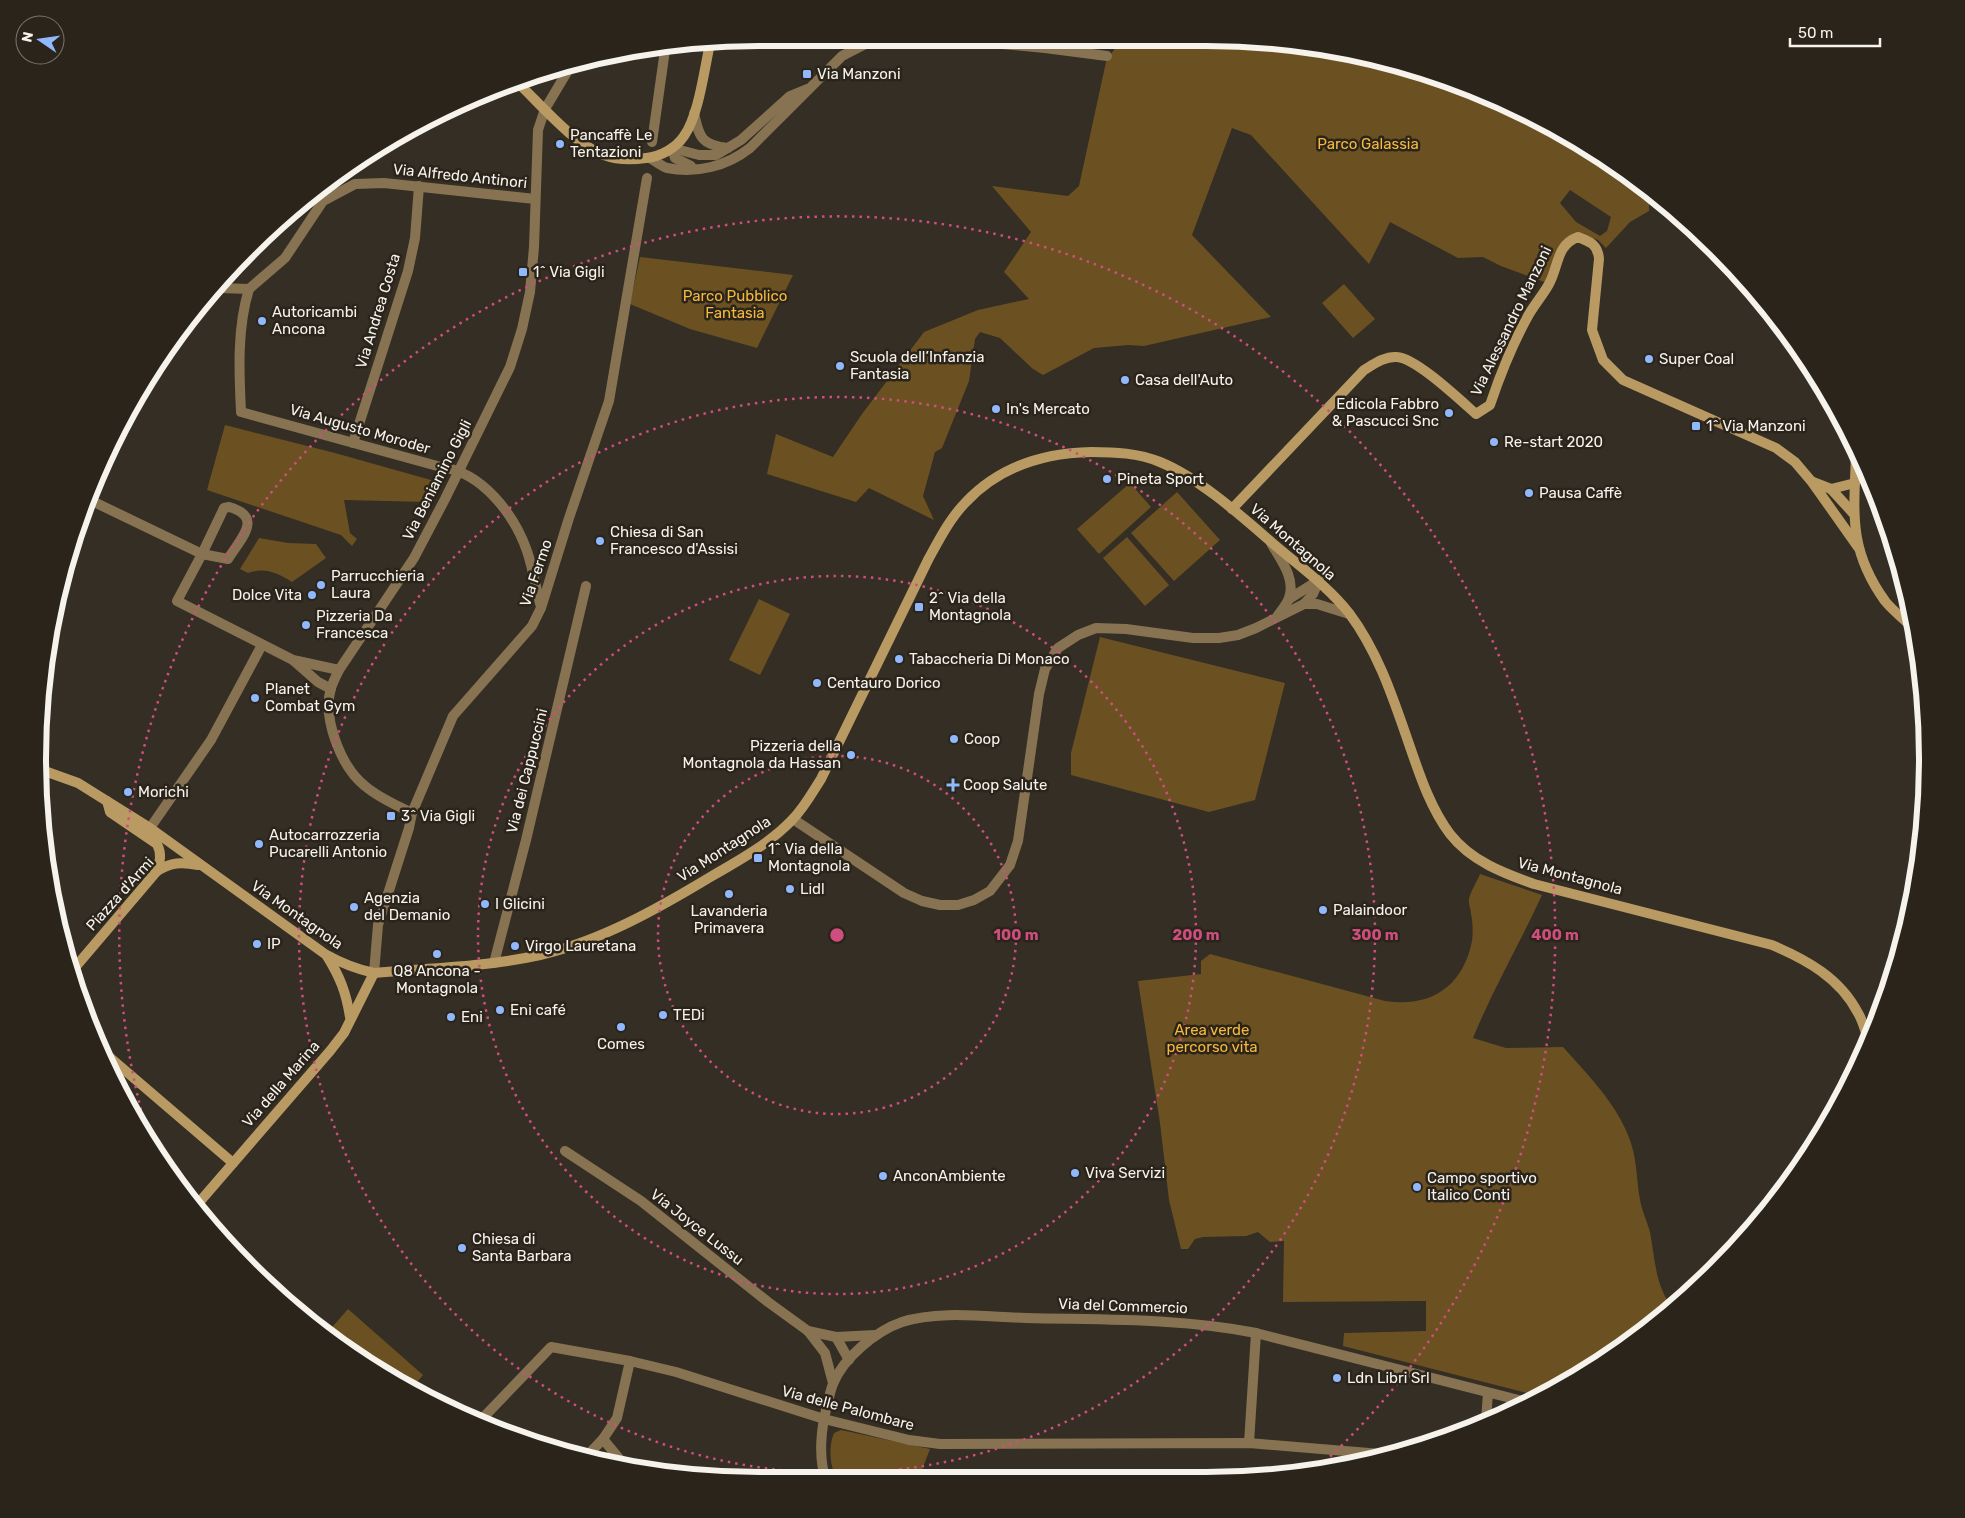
<svg xmlns="http://www.w3.org/2000/svg" width="1965" height="1518" font-family="Rubik,sans-serif">
	<style>
		.green { fill: #6b5122; fill-rule: evenodd }
		.lines { fill: none; stroke-linecap: round; stroke-linejoin: round }
		.street { stroke: #877351; stroke-width: 10 }
		.secondary { stroke: #b99a62; stroke-width: 10 }
		.ring { fill: none; stroke: #cf4e7f; stroke-width: 2.5; stroke-dasharray: 2.5 5 }
		.poi-dot { fill: #90b8fd; stroke: #2a241b; stroke-width: 2 }
		.labels { text-anchor: middle; stroke-width: 5; stroke-linejoin: round; paint-order: stroke }
		.poi-label { font-size: 15px; fill: #f6f2ec; stroke: #2a241b; text-anchor: start }
		.park-label { font-size: 15px; fill: #f7b93c; stroke: #2a241b }
		.street-label { font-size: 15px; fill: #f6f2ec; stroke: #2a241b }
		.rim { fill: none; stroke: #f6f2ec; stroke-width: 6 }
		.centre { fill: #cf4e7f; stroke: #2a241b; stroke-width: 2.5 }
		.ring-label { font-size: 15px; text-anchor: middle; font-weight: bold; fill: #cf4e7f; stroke: #2a241b; stroke-width: 5; stroke-linejoin: round; paint-order: stroke }
	</style>
	<rect width="100%" height="100%" fill="#342e24"/>
	<g class="green">
		<path d="M 1121,39 L 1253,39 L 1438,76 L 1566,134 L 1645,187 L 1653,194 L 1649,200 L 1649,211 L 1630,222 L 1606,248 L 1598,240 L 1576,233 L 1547,283 L 1501,266 L 1483,257 L 1458,258 L 1390,222 L 1369,264 L 1251,135 L 1232,128 L 1192,235 L 1271,317 L 1144,346 L 1128,345 L 1094,348 L 1043,375 L 1033,369 L 1000,338 L 980,332 L 975,339 L 969,381 L 942,448 L 935,452 L 923,496 L 934,520 L 869,488 L 856,502 L 767,474 L 776,434 L 833,457 L 862,414 L 924,332 L 978,310 L 1029,299 L 1004,272 L 1031,232 L 992,186 L 1068,196 L 1079,186 L 1106,62 ZM 1570,190 L 1611,217 L 1607,231 L 1600,236 L 1576,222 L 1560,203 Z"/>
		<path d="M 640,257 L 793,275 L 757,348 L 690,329 L 630,304 Z"/>
		<path d="M 1344,284 L 1375,319 L 1353,338 L 1322,303 Z"/>
		<path d="M 225,425 L 335,453 L 438,482 L 434,492 L 427,502 L 344,500 L 350,533 L 357,539 L 352,546 L 341,535 L 207,490 Z"/>
		<path d="M 1130,483 L 1151,507 L 1099,554 L 1077,529 Z"/>
		<path d="M 1177,492 L 1220,540 L 1174,581 L 1131,533 Z"/>
		<path d="M 1127,537 L 1169,585 L 1145,606 L 1103,558 Z"/>
		<path d="M 259,538 L 288,543 L 316,544 L 326,558 L 292,582 C 278,573 264,567 248,573 L 240,569 Z"/>
		<path d="M 759,599 L 790,614 L 760,675 L 729,660 Z"/>
		<path d="M 1100,637 L 1285,683 L 1255,800 L 1209,812 L 1071,775 L 1071,753 Z"/>
		<path d="M 1480,874 L 1542,895 C 1520,943 1493,989 1473,1038 L 1506,1048 L 1563,1047 C 1590,1077 1623,1110 1633,1150 C 1637,1167 1637,1183 1640,1200 C 1642,1211 1647,1221 1650,1232 C 1655,1258 1655,1287 1673,1308 L 1587,1370 L 1580,1367 L 1566,1373 L 1567,1384 L 1539,1396 L 1343,1346 L 1344,1333 L 1426,1331 L 1426,1301 L 1283,1302 L 1284,1241 L 1270,1242 L 1258,1232 L 1246,1236 L 1203,1237 L 1195,1239 L 1188,1249 L 1181,1249 L 1169,1200 L 1160,1123 L 1138,981 L 1201,974 L 1201,961 L 1210,954 L 1385,1001 C 1430,1008 1463,987 1472,941 C 1473,933 1473,922 1471,914 C 1471,909 1468,903 1469,899 C 1471,890 1477,882 1480,874 Z"/>
		<path d="M 348,1309 L 423,1375 L 412,1388 L 358,1359 L 328,1332 Z"/>
		<path d="M 841,1430 L 930,1449 L 918,1480 L 837,1480 C 830,1467 828,1447 834,1433 Z"/>
	</g>
	<g class="lines">
		<g class="street">
			<path d="M 937,38 L 1045,48 L 1107,56"/>
			<path d="M 694,113 C 699,138 702,145 728,148"/>
			<path d="M 652,142 L 665,50"/>
			<path d="M 672,148 L 699,155 L 716,155 L 741,140 L 790,96 L 807,89"/>
			<path d="M 672,148 L 675,158 L 691,166"/>
			<path d="M 650,158 C 655,161 661,166 667,168 C 697,174 727,166 750,148 L 842,56 L 871,41 L 884,38"/>
			<path d="M 219,288 L 249,289 L 285,258 L 323,201 L 355,184 L 384,183 L 535,199"/>
			<path d="M 249,289 C 237,328 239,371 241,412 L 441,467 C 482,472 514,514 527,551 C 533,569 536,589 541,607"/>
			<path d="M 353,443 L 408,271 L 415,238 L 419,186"/>
			<path d="M 92,501 L 202,554 L 177,601 L 293,660 L 339,670"/>
			<path d="M 229,507 C 264,517 241,538 228,559 L 202,554 L 224,508 Z"/>
			<path d="M 1271,543 C 1280,559 1296,578 1289,598 C 1287,604 1282,610 1278,615"/>
			<path d="M 1289,599 L 1319,580"/>
			<path d="M 1304,604 L 1313,594 L 1319,580"/>
			<path d="M 294,661 L 318,682 L 331,689"/>
			<path d="M 412,813 C 396,805 379,798 365,786 C 341,767 322,718 331,688 C 333,682 336,676 339,670 L 414,558 L 445,499 L 510,367 L 522,329 L 530,292 L 534,247 L 538,130 L 545,109 L 573,62"/>
			<path d="M 793,819 L 904,893 L 922,901 L 940,905 L 958,905 L 974,900 L 990,891 L 1010,865 L 1018,841 L 1039,694 L 1045,669 L 1058,648 L 1078,635 L 1096,628 L 1126,629 L 1193,638 L 1219,638 L 1238,635 L 1256,628 L 1304,604 L 1317,604 L 1349,614"/>
			<path d="M 150,828 L 211,740 L 262,645"/>
			<path d="M 494,963 L 526,840 L 586,586"/>
			<path d="M 374,973 L 378,925 L 409,828 L 412,813 L 453,716 L 532,626 L 541,608 L 569,518 L 609,401 L 647,178"/>
			<path d="M 565,1151 L 641,1201 L 768,1302 L 808,1331 L 825,1353 L 833,1383"/>
			<path d="M 808,1331 L 836,1337 L 875,1335"/>
			<path d="M 836,1337 L 849,1360"/>
			<path d="M 1486,1420 L 1488,1393"/>
			<path d="M 478,1423 L 551,1347 L 630,1361 L 676,1372 L 824,1419 L 909,1440 L 940,1444 L 1249,1443 L 1381,1454"/>
			<path d="M 1249,1443 L 1256,1333"/>
			<path d="M 586,1457 L 603,1439"/>
			<path d="M 626,1467 L 603,1439 L 617,1418 L 630,1361"/>
			<path d="M 826,1480 C 818,1458 821,1428 827,1406 C 829,1399 830,1391 833,1384 C 843,1358 876,1331 902,1322 C 938,1310 988,1317 1026,1318 C 1103,1320 1180,1318 1256,1333 L 1526,1402"/>
		</g>
		<g class="secondary">
			<path d="M 519,84 C 542,106 575,145 604,155 C 617,160 632,160 646,158 C 660,157 676,148 684,136 C 699,115 704,70 710,44"/>
			<path d="M 1856,454 C 1854,514 1848,549 1885,601 C 1893,611 1904,619 1913,628"/>
			<path d="M 1813,482 L 1831,489 L 1853,513"/>
			<path d="M 1831,489 L 1855,483"/>
			<path d="M 1232,509 L 1364,370 C 1374,364 1385,356 1397,357 C 1416,358 1460,400 1476,414 L 1490,405 C 1500,375 1512,345 1528,316 C 1534,305 1543,295 1549,284 C 1559,266 1556,245 1578,237 C 1591,242 1598,245 1599,259 L 1592,330 L 1603,360 L 1623,380 L 1776,448 L 1795,462 L 1812,482 L 1858,547"/>
			<path d="M 39,769 L 78,783 L 150,828 L 325,954 C 341,963 356,969 374,973 C 429,968 486,967 540,955 C 601,941 659,908 712,876 C 740,860 770,843 792,820 C 804,808 812,793 821,779 L 928,560 C 939,540 950,518 966,502 C 999,467 1044,453 1091,452 C 1115,452 1138,453 1160,462 C 1197,477 1238,513 1269,540 C 1296,564 1326,584 1349,613 C 1379,653 1394,701 1410,747 C 1420,776 1431,809 1450,834 C 1471,861 1503,873 1534,884 L 1772,945 C 1807,960 1840,978 1858,1013 C 1863,1021 1865,1031 1868,1039"/>
			<path d="M 107,801 L 110,812 L 157,844 C 162,854 160,861 157,871"/>
			<path d="M 327,956 C 340,977 346,992 350,1017"/>
			<path d="M 72,971 L 157,871 C 171,862 182,862 198,865"/>
			<path d="M 107,1055 L 233,1163"/>
			<path d="M 196,1206 L 330,1051 L 344,1033 L 374,973"/>
		</g>
	</g>
	<g class="ring">
		<circle cx="837" cy="935" r="179"/>
		<circle cx="837" cy="935" r="359"/>
		<circle cx="837" cy="935" r="538"/>
		<path d="M149 1139A718 718 0 1 1 1322 1464"/>
	</g>
	<g class="poi-dot">
		<rect x="802" y="69" width="10" height="10" rx="2.5"/>
		<circle cx="560" cy="144" r="5"/>
		<rect x="518" y="267" width="10" height="10" rx="2.5"/>
		<circle cx="262" cy="321" r="5"/>
		<circle cx="1649" cy="359" r="5"/>
		<circle cx="840" cy="366" r="5"/>
		<circle cx="1125" cy="380" r="5"/>
		<circle cx="996" cy="409" r="5"/>
		<circle cx="1449" cy="413" r="5"/>
		<rect x="1691" y="421" width="10" height="10" rx="2.5"/>
		<circle cx="1494" cy="442" r="5"/>
		<circle cx="1107" cy="479" r="5"/>
		<circle cx="1529" cy="493" r="5"/>
		<circle cx="600" cy="541" r="5"/>
		<circle cx="321" cy="585" r="5"/>
		<circle cx="312" cy="595" r="5"/>
		<rect x="914" y="602" width="10" height="10" rx="2.5"/>
		<circle cx="306" cy="625" r="5"/>
		<circle cx="899" cy="659" r="5"/>
		<circle cx="817" cy="683" r="5"/>
		<circle cx="255" cy="698" r="5"/>
		<circle cx="954" cy="739" r="5"/>
		<circle cx="851" cy="755" r="5"/>
		<path d="M950.5 777.5h5v5h5v5h-5v5h-5v-5h-5v-5h5z"/>
		<circle cx="128" cy="792" r="5"/>
		<rect x="386" y="811" width="10" height="10" rx="2.5"/>
		<circle cx="259" cy="844" r="5"/>
		<rect x="753" y="853" width="10" height="10" rx="2.5"/>
		<circle cx="790" cy="889" r="5"/>
		<circle cx="729" cy="894" r="5"/>
		<circle cx="485" cy="904" r="5"/>
		<circle cx="354" cy="907" r="5"/>
		<circle cx="1323" cy="910" r="5"/>
		<circle cx="257" cy="944" r="5"/>
		<circle cx="515" cy="946" r="5"/>
		<circle cx="437" cy="954" r="5"/>
		<circle cx="500" cy="1010" r="5"/>
		<circle cx="663" cy="1015" r="5"/>
		<circle cx="451" cy="1017" r="5"/>
		<circle cx="621" cy="1027" r="5"/>
		<circle cx="1075" cy="1173" r="5"/>
		<circle cx="883" cy="1176" r="5"/>
		<circle cx="1417" cy="1187" r="5"/>
		<circle cx="462" cy="1248" r="5"/>
		<circle cx="1337" cy="1378" r="5"/>
	</g>
	<g class="labels">
		<g class="poi-label">
			<text x="817" y="79">Via Manzoni</text>
			<text x="570" y="140">Pancaffè Le<tspan x="570" dy="17">Tentazioni</tspan></text>
			<text x="533" y="277">1^ Via Gigli</text>
			<text x="272" y="317">Autoricambi<tspan x="272" dy="17">Ancona</tspan></text>
			<text x="850" y="362">Scuola dell’Infanzia<tspan x="850" dy="17">Fantasia</tspan></text>
			<text x="1659" y="364">Super Coal</text>
			<text x="1135" y="385">Casa dell'Auto</text>
			<text x="1439" y="409" text-anchor="end">Edicola Fabbro<tspan x="1439" dy="17">&amp; Pascucci Snc</tspan></text>
			<text x="1006" y="414">In's Mercato</text>
			<text x="1706" y="431">1^ Via Manzoni</text>
			<text x="1504" y="447">Re-start 2020</text>
			<text x="1117" y="484">Pineta Sport</text>
			<text x="1539" y="498">Pausa Caffè</text>
			<text x="610" y="537">Chiesa di San<tspan x="610" dy="17">Francesco d'Assisi</tspan></text>
			<text x="331" y="581">Parrucchieria<tspan x="331" dy="17">Laura</tspan></text>
			<text x="302" y="600" text-anchor="end">Dolce Vita</text>
			<text x="929" y="603">2^ Via della<tspan x="929" dy="17">Montagnola</tspan></text>
			<text x="316" y="621">Pizzeria Da<tspan x="316" dy="17">Francesca</tspan></text>
			<text x="909" y="664">Tabaccheria Di Monaco</text>
			<text x="827" y="688">Centauro Dorico</text>
			<text x="265" y="694">Planet<tspan x="265" dy="17">Combat Gym</tspan></text>
			<text x="964" y="744">Coop</text>
			<text x="841" y="751" text-anchor="end">Pizzeria della<tspan x="841" dy="17">Montagnola da Hassan</tspan></text>
			<text x="963" y="790">Coop Salute</text>
			<text x="138" y="797">Morichi</text>
			<text x="401" y="821">3^ Via Gigli</text>
			<text x="269" y="840">Autocarrozzeria<tspan x="269" dy="17">Pucarelli Antonio</tspan></text>
			<text x="768" y="854">1^ Via della<tspan x="768" dy="17">Montagnola</tspan></text>
			<text x="800" y="894">Lidl</text>
			<text x="364" y="903">Agenzia<tspan x="364" dy="17">del Demanio</tspan></text>
			<text x="495" y="909">I Glicini</text>
			<text x="1333" y="915">Palaindoor</text>
			<text x="729" y="916" text-anchor="middle">Lavanderia<tspan x="729" dy="17">Primavera</tspan></text>
			<text x="267" y="949">IP</text>
			<text x="525" y="951">Virgo Lauretana</text>
			<text x="437" y="976" text-anchor="middle">Q8 Ancona -<tspan x="437" dy="17">Montagnola</tspan></text>
			<text x="510" y="1015">Eni café</text>
			<text x="673" y="1020">TEDi</text>
			<text x="461" y="1022">Eni</text>
			<text x="621" y="1049" text-anchor="middle">Comes</text>
			<text x="1085" y="1178">Viva Servizi</text>
			<text x="893" y="1181">AnconAmbiente</text>
			<text x="1427" y="1183">Campo sportivo<tspan x="1427" dy="17">Italico Conti</tspan></text>
			<text x="472" y="1244">Chiesa di<tspan x="472" dy="17">Santa Barbara</tspan></text>
			<text x="1347" y="1383">Ldn Libri Srl</text>
		</g>
		<g class="park-label">
			<text x="1368" y="149">Parco Galassia</text>
			<text x="735" y="301">Parco Pubblico<tspan x="735" dy="17">Fantasia</tspan></text>
			<text x="1212" y="1035">Area verde<tspan x="1212" dy="17">percorso vita</tspan></text>
		</g>
		<g class="street-label">
			<text transform="translate(460 176) rotate(6)" y="5">Via Alfredo Antinori</text>
			<text transform="translate(378 311) rotate(-73)" y="5">Via Andrea Costa</text>
			<text transform="translate(1511 321) rotate(-64)" y="5">Via Alessandro Manzoni</text>
			<text transform="translate(360 429) rotate(16)" y="5">Via Augusto Moroder</text>
			<text transform="translate(437 480) rotate(-63)" y="5">Via Beniamino Gigli</text>
			<text transform="translate(1293 542) rotate(41)" y="5">Via Montagnola</text>
			<text transform="translate(536 573) rotate(-71)" y="5">Via Fermo</text>
			<text transform="translate(527 771) rotate(-76)" y="5">Via dei Cappuccini</text>
			<text transform="translate(724 849) rotate(-33)" y="5">Via Montagnola</text>
			<text transform="translate(1570 876) rotate(15)" y="5">Via Montagnola</text>
			<text transform="translate(120 894) rotate(-48)" y="5">Piazza d'Armi</text>
			<text transform="translate(297 915) rotate(35)" y="5">Via Montagnola</text>
			<text transform="translate(281 1084) rotate(-49)" y="5">Via della Marina</text>
			<text transform="translate(697 1227) rotate(38)" y="5">Via Joyce Lussu</text>
			<text transform="translate(1123 1306) rotate(2)" y="5">Via del Commercio</text>
			<text transform="translate(848 1408) rotate(15)" y="5">Via delle Palombare</text>
		</g>
	</g>
	<path d="M0 0H1965V1518H0ZM759 46H1206A713 713 0 0 1 1919 759V759A713 713 0 0 1 1206 1472H759A713 713 0 0 1 46 759V759A713 713 0 0 1 759 46Z" fill="#2a241b" fill-rule="evenodd"/>
	<path class="rim" d="M759 46H1206A713 713 0 0 1 1919 759V759A713 713 0 0 1 1206 1472H759A713 713 0 0 1 46 759V759A713 713 0 0 1 759 46Z"/>
	<circle cx="837" cy="935" r="8" class="centre"/>
	<g class="ring-label">
		<text x="1016" y="940">100 m</text>
		<text x="1196" y="940">200 m</text>
		<text x="1375" y="940">300 m</text>
		<text x="1555" y="940">400 m</text>
	</g>
	<g transform="translate(40 40) rotate(283)"><circle r="24" fill="#2a241b" stroke="#7c766f"/>
	<path d="M0-4L9 19L0 12L-9 19Z" fill="#90b8fd"/>
	<text y="-8" font-size="14" font-weight="bold" text-anchor="middle" fill="#f6f2ec">N</text>
	</g>
	<path d="M1790 38v8h90v-8" fill="none" stroke="#f6f2ec" stroke-width="2.5"/>
	<text x="1798" y="38" font-size="15" fill="#f6f2ec" stroke="#2a241b" stroke-width="4" paint-order="stroke">50 m</text>
</svg>
